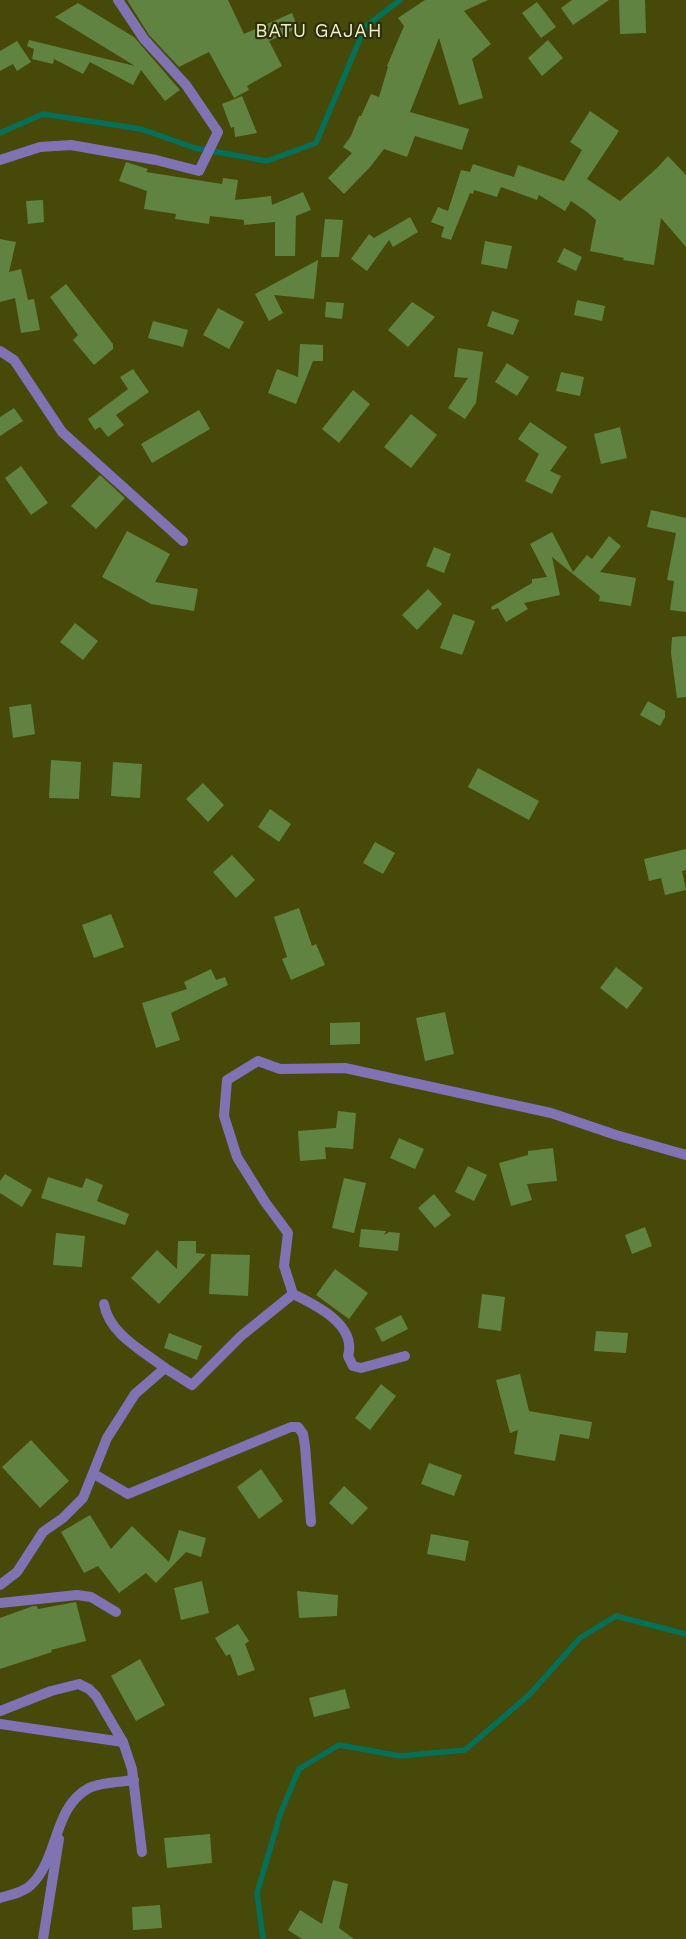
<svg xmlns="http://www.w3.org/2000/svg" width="686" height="1939" font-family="'Work Sans',sans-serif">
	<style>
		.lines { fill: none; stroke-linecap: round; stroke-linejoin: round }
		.stream { stroke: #03715a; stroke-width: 5.5 }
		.building { fill: #608341 }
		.street { stroke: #7f73b3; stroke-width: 10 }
		.labels { text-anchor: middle; stroke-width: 4.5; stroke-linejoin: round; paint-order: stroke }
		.quarter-label { font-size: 19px; letter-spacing: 1px; fill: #ecf0c9; stroke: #2c2e0c }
	</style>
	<rect width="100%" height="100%" fill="#464908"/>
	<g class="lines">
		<g class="stream">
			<path d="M 0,133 L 43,114 L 141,129 L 195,148 L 267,161 L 316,143 L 365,27 L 400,0"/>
			<path d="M 263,1939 L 257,1893 L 281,1812 L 299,1769 L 339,1745 L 400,1756 L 465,1750 L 529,1695 L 580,1638 L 616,1616 L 686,1634"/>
		</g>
	</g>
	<g class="building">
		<path d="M 127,0 L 228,0 L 244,34 L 292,13 L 298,28 L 269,41 L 282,66 L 247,86 L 249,90 L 234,98 L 209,52 L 179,67 L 149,35 Z"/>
		<path d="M 425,0 L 488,0 L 464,11 L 491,44 L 472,59 L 483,98 L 459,105 L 439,38 L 410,112 L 469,129 L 462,150 L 415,136 L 407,157 L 384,149 L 371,166 L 344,194 L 328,178 L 352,153 L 343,147 L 351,136 L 359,116 L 361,116 L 371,94 L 379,97 L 388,67 L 387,66 L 404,26 L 398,18 Z"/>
		<path d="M 572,0 L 609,0 L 573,25 L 561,8 Z"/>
		<path d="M 619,0 L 645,0 L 646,33 L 620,34 Z"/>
		<path d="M 537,2 L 556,27 L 541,38 L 522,13 Z"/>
		<path d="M 78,3 L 134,37 L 180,90 L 165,101 L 141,70 L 133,85 L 90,62 L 83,74 L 54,59 L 53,64 L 32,59 L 34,49 L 27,46 L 29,40 L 135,66 L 55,17 Z"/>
		<path d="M 548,40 L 563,58 L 542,76 L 528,58 Z"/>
		<path d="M 17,41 L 31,62 L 17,71 L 13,64 L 0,71 L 0,51 Z"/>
		<path d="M 242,96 L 257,133 L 235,137 L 234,127 L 231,128 L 222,104 Z"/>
		<path d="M 590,111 L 619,131 L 587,179 L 620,201 L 657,168 L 668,156 L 686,175 L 686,247 L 661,218 L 654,265 L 623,260 L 624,258 L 590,251 L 596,220 L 587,212 L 571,201 L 565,211 L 539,195 L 537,200 L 501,187 L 497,197 L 474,190 L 473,194 L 470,193 L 451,240 L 441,237 L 444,227 L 431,222 L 438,207 L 448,211 L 461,170 L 470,172 L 473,164 L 514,177 L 518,165 L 564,181 L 582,150 L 570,142 Z"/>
		<path d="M 126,162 L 148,169 L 146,172 L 222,184 L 223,178 L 238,180 L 235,200 L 271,196 L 272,205 L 303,192 L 311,210 L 296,216 L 295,256 L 275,256 L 275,222 L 244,225 L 244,220 L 210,216 L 209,224 L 175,219 L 176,214 L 144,209 L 147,191 L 119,181 Z"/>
		<path d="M 43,200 L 44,222 L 28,224 L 26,201 Z"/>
		<path d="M 410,217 L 418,232 L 393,247 L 389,240 L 367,271 L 351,259 L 369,234 L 374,238 Z"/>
		<path d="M 325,219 L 343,220 L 339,257 L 321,257 Z"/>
		<path d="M 0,239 L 16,242 L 9,272 L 21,269 L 28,300 L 34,299 L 40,330 L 21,333 L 15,298 L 0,302 Z"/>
		<path d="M 485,241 L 512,246 L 507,269 L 481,264 Z"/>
		<path d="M 564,248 L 582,257 L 576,271 L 557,262 Z"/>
		<path d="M 318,260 L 314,299 L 274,295 L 283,313 L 269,321 L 255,294 Z"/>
		<path d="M 66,284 L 113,344 L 113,349 L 94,365 L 73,340 L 78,335 L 50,297 Z"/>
		<path d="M 577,300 L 605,306 L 602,321 L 574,315 Z"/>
		<path d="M 326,302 L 344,303 L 342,319 L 325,317 Z"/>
		<path d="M 412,302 L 435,317 L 408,347 L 388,330 Z"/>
		<path d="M 218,308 L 244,322 L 229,349 L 203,335 Z"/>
		<path d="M 492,311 L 519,320 L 513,335 L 487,326 Z"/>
		<path d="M 153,321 L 188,330 L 183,347 L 148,338 Z"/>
		<path d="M 300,344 L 323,345 L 323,361 L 313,361 L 296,404 L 268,393 L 277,369 L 298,377 Z"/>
		<path d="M 458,348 L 483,352 L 476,403 L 465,419 L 448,408 L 468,378 L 454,377 Z"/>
		<path d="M 507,363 L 529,377 L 517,396 L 495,382 Z"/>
		<path d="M 133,369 L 149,392 L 116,415 L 124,425 L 108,437 L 100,427 L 95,430 L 88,419 L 128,389 L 120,377 Z"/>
		<path d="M 561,372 L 584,377 L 580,396 L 556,391 Z"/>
		<path d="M 353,390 L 370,404 L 339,443 L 322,429 Z"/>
		<path d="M 14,408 L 23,421 L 0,436 L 0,417 Z"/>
		<path d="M 199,410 L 210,429 L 152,463 L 141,444 Z"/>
		<path d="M 411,414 L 437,435 L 411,468 L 384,447 Z"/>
		<path d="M 530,422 L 567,447 L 550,471 L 561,476 L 552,494 L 525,481 L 539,454 L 518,439 Z"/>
		<path d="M 620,427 L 627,458 L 601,464 L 594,434 Z"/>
		<path d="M 21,466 L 48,503 L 31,515 L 5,478 Z"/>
		<path d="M 100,475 L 125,498 L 96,529 L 71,506 Z"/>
		<path d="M 651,510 L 686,518 L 686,612 L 670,610 L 674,581 L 667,580 L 676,533 L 647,527 Z"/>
		<path d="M 127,531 L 170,554 L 155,582 L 198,589 L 194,611 L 151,604 L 102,577 Z"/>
		<path d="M 552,532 L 573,572 L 587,555 L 592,559 L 609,536 L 621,546 L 600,572 L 636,578 L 631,606 L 599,601 L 600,596 L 552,557 L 560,595 L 524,603 L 528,609 L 506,622 L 498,608 L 492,610 L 491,607 L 532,583 L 532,579 L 547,577 L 530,544 Z"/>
		<path d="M 434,547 L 451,554 L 444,573 L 426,566 Z"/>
		<path d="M 428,589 L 442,604 L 417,630 L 402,615 Z"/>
		<path d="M 453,614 L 475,621 L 462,655 L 440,648 Z"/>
		<path d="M 75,623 L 98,641 L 83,660 L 60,642 Z"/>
		<path d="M 686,636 L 686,697 L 677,698 L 671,653 L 672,637 Z"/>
		<path d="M 648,701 L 665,711 L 665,717 L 660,726 L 640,715 Z"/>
		<path d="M 31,704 L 35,734 L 13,738 L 9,707 Z"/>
		<path d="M 51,760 L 81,762 L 79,799 L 49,798 Z"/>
		<path d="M 113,762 L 142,764 L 140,798 L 111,796 Z"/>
		<path d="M 478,768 L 539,801 L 529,820 L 468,787 Z"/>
		<path d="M 203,783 L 224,805 L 208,822 L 186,799 Z"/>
		<path d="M 270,809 L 291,824 L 279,842 L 258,827 Z"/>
		<path d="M 375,842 L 395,853 L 383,874 L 363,863 Z"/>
		<path d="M 686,849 L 686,870 L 682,871 L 686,890 L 665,895 L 661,878 L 649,881 L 644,859 Z"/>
		<path d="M 232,855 L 255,880 L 236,898 L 213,872 Z"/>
		<path d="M 299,908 L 312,946 L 316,944 L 325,965 L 291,980 L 282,959 L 287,957 L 274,917 Z"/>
		<path d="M 111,914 L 124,947 L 94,958 L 82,925 Z"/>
		<path d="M 616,967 L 643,988 L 627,1009 L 600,988 Z"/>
		<path d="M 211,969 L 216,980 L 225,977 L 228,985 L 171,1013 L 180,1040 L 156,1048 L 142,1003 L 187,989 L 184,982 Z"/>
		<path d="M 445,1012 L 454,1054 L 425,1061 L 416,1018 Z"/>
		<path d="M 360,1022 L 360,1044 L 330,1045 L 330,1023 Z"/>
		<path d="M 338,1111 L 356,1113 L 353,1149 L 325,1147 L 326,1159 L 300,1161 L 298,1131 L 336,1128 Z"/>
		<path d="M 399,1138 L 424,1149 L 415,1169 L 390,1158 Z"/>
		<path d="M 553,1148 L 557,1181 L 527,1184 L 532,1200 L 511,1206 L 499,1163 L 528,1155 L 528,1151 Z"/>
		<path d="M 468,1166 L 487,1175 L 474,1201 L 455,1192 Z"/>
		<path d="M 5,1174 L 32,1190 L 22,1207 L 0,1193 L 0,1181 Z"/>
		<path d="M 48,1177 L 82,1188 L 86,1178 L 103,1185 L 97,1201 L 129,1214 L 125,1225 L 41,1198 Z"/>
		<path d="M 344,1178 L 366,1183 L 354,1233 L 332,1228 Z"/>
		<path d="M 434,1194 L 451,1215 L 435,1228 L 418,1208 Z"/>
		<path d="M 645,1227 L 652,1246 L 632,1254 L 625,1235 Z"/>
		<path d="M 361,1229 L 386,1231 L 384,1235 L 389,1232 L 400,1233 L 398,1251 L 359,1247 Z"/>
		<path d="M 56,1233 L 85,1236 L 82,1267 L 53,1265 Z"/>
		<path d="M 178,1241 L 196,1241 L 196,1253 L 206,1254 L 159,1304 L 131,1278 L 157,1250 L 177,1269 Z"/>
		<path d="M 211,1254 L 250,1255 L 248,1296 L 209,1294 Z"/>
		<path d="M 335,1269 L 368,1293 L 349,1319 L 316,1295 Z"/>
		<path d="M 482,1294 L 505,1297 L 501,1331 L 478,1328 Z"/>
		<path d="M 401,1315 L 408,1329 L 382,1342 L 375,1328 Z"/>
		<path d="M 596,1331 L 628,1333 L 626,1353 L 594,1351 Z"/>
		<path d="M 169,1333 L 202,1346 L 197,1360 L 164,1348 Z"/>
		<path d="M 520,1374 L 529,1411 L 592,1422 L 589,1439 L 560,1434 L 555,1461 L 514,1454 L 518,1430 L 510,1433 L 496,1380 Z"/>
		<path d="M 381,1384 L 396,1396 L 370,1430 L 355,1418 Z"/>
		<path d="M 31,1440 L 69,1481 L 40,1508 L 2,1467 Z"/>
		<path d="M 429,1463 L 462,1475 L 454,1496 L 421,1484 Z"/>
		<path d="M 261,1469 L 283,1501 L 259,1519 L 237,1487 Z"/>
		<path d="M 344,1486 L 368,1508 L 352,1525 L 329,1503 Z"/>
		<path d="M 90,1515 L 111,1549 L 132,1526 L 169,1562 L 179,1530 L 206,1538 L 201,1557 L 186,1552 L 156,1583 L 146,1573 L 119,1593 L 98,1566 L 84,1573 L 61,1532 Z"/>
		<path d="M 431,1534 L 469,1541 L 465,1561 L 427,1554 Z"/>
		<path d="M 202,1581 L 209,1613 L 181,1620 L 174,1588 Z"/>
		<path d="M 297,1591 L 338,1595 L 337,1616 L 299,1618 Z"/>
		<path d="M 76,1602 L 86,1641 L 51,1650 L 52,1652 L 0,1669 L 0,1618 L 33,1606 L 37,1606 L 38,1609 Z"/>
		<path d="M 238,1624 L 249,1641 L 245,1644 L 255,1670 L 238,1676 L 230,1654 L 226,1656 L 215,1638 Z"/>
		<path d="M 140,1659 L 165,1705 L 136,1721 L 111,1676 Z"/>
		<path d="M 345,1689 L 350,1708 L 314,1717 L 309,1698 Z"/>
		<path d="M 210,1834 L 212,1863 L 167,1868 L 164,1838 Z"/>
		<path d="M 333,1880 L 348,1884 L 339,1928 L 354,1939 L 302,1939 L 288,1930 L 300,1910 L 322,1924 Z"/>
		<path d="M 160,1905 L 162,1928 L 133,1930 L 132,1907 Z"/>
	</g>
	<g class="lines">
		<g class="street">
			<path d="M 0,160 L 40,147 L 71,145 L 156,160 L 199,171 L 218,132 L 186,85 L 144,39 L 118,0"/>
			<path d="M 0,351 L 14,360 L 62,432 L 183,541"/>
			<path d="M 293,1294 C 316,1305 357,1325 348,1356 L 353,1366 L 361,1368 L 405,1356"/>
			<path d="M 104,1304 C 109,1334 143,1351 165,1368"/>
			<path d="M 94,1474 L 128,1494 L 291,1427 L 298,1427 L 303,1434 L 305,1446 L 311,1522"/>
			<path d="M 0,1585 L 17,1572 L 43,1532 L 63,1518 L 83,1498 L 107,1438 L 135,1394 L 165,1368 L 192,1385 L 241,1336 L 293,1294 L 284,1266 L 288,1233 L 265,1202 L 237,1157 L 224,1116 L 227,1080 L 258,1061 L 280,1069 L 345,1068 L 551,1113 L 616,1135 L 686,1155"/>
			<path d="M 0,1603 L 77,1595 L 91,1597 L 116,1612"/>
			<path d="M 0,1711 L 51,1691 L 79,1684 L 89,1689 L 96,1696 L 123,1742 L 132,1769 L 142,1852"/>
			<path d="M 0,1724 L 123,1742"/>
			<path d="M 0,1898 C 10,1895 24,1892 31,1885 C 59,1858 53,1807 89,1788 C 101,1782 121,1782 134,1780"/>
			<path d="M 43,1939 L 59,1839"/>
		</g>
	</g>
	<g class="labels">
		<g class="quarter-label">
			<text x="319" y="37">BATU GAJAH</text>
		</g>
	</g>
</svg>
